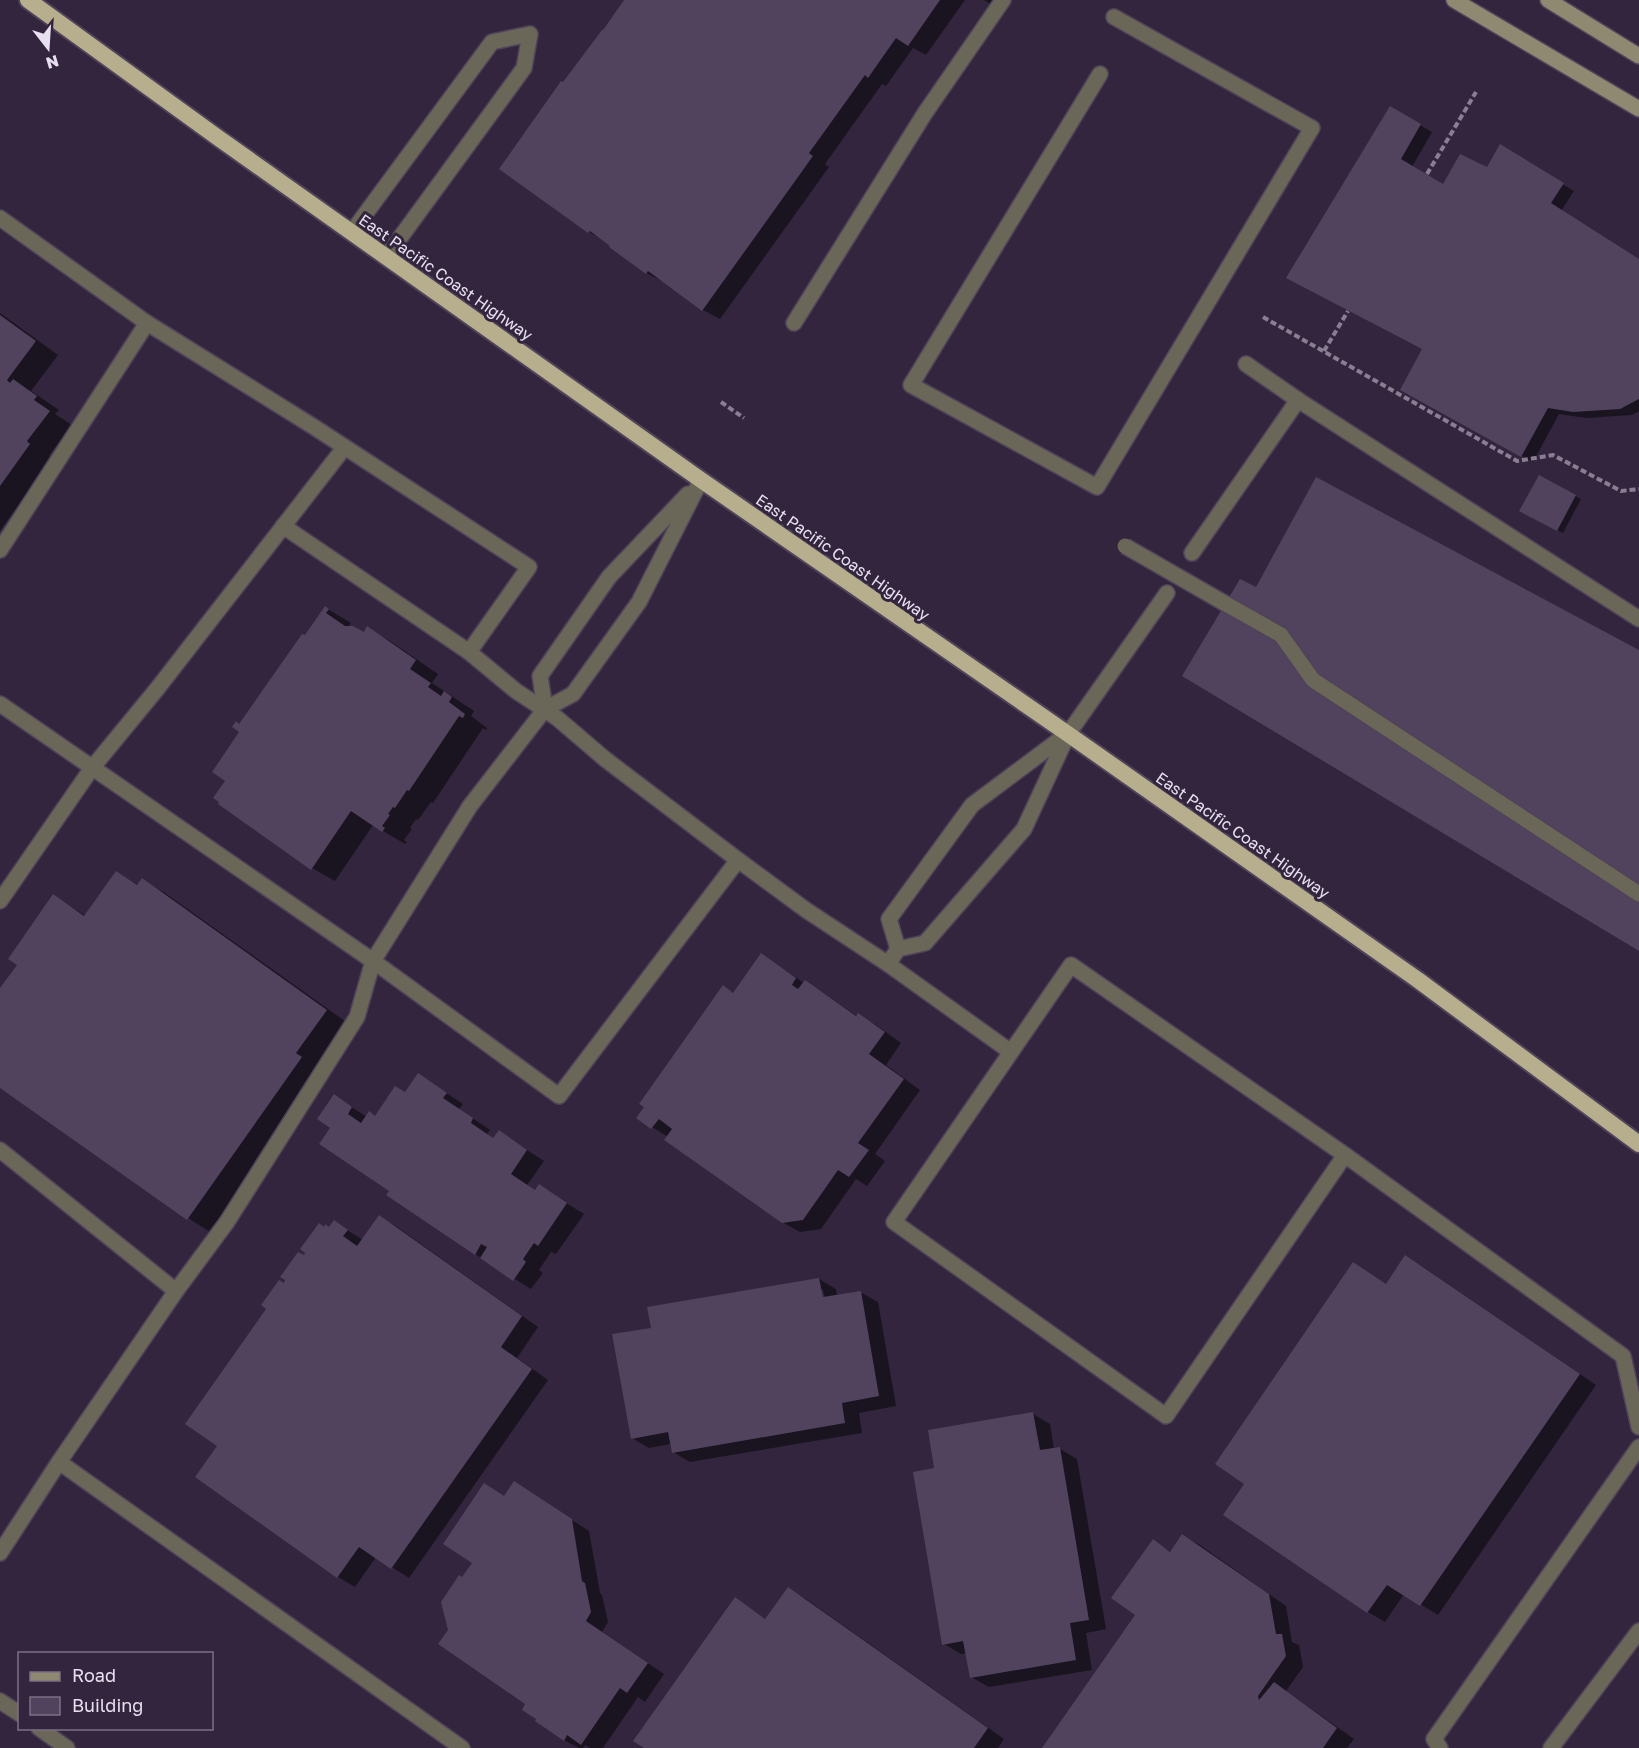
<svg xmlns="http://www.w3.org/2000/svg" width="1639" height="1748" font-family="'Golos Text',sans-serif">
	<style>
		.shadow { fill: #0007; fill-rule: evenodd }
		.building { fill: #51435e }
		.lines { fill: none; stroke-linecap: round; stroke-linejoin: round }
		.service-casing { stroke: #4f435a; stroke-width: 18 }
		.minor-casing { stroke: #4f435a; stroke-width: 18 }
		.secondary-casing { stroke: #4f435a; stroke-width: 18 }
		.trunk-casing { stroke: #4f435a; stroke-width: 20 }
		.path { stroke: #897e92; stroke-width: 4; stroke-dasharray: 6 3; stroke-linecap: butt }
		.service { stroke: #6a6758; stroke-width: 15 }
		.minor { stroke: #6a6758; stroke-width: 15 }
		.secondary { stroke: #8e8970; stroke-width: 15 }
		.trunk { stroke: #b6ae8c; stroke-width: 16 }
		.service-bridge-casing { stroke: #4f435a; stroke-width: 18; stroke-linecap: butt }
		.service-bridge { stroke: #6a6758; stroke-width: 15 }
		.labels { text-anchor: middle; stroke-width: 6; stroke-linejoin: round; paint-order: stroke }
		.street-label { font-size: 16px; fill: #e8e0f0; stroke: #32253d }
	</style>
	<rect width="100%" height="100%" fill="#32253d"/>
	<g class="shadow">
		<path d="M 626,0 L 965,0 L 926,55 L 913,48 L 886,86 L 882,84 L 825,164 L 829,167 L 720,319 L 703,310 L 664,282 L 646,273 L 613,245 L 589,232 L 501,169 Z"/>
		<path d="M 984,0 L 999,0 L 994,6 Z"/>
		<path d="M 1391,108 L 1432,132 L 1412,167 L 1443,186 L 1488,169 L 1501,147 L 1574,191 L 1561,211 L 1639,260 L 1639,411 L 1632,415 L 1586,418 L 1559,414 L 1533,462 L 1402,389 L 1424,349 Z"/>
		<path d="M 0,313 L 58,355 L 31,391 L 59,410 L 55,414 L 72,425 L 49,456 L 52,458 L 0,531 Z"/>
		<path d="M 1539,477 L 1581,499 L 1563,533 L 1521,511 Z"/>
		<path d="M 326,608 L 351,623 L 348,627 L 364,634 L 367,628 L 390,641 L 438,674 L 432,683 L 474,711 L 471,716 L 487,728 L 486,730 L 483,728 L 433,803 L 431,802 L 418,820 L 416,819 L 410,828 L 412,829 L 404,840 L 407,842 L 405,844 L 373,825 L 335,881 L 312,868 L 220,803 L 242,732 L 240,725 Z"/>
		<path d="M 116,873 L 138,885 L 142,880 L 165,893 L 349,1024 L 324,1071 L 210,1232 L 188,1218 L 0,1086 L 0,991 L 19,965 L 54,896 L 86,916 Z"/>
		<path d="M 762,955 L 804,983 L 805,982 L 822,992 L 857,1016 L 858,1015 L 876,1025 L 901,1043 L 886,1065 L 920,1090 L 875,1154 L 885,1161 L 867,1186 L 856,1179 L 821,1229 L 800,1232 L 782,1222 L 668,1137 L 638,1118 L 723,987 L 735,994 Z"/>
		<path d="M 419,1075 L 463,1104 L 459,1109 L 490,1130 L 487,1134 L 494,1139 L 499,1132 L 544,1161 L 527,1185 L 536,1191 L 539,1186 L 584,1214 L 556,1254 L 551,1252 L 539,1270 L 543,1273 L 531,1289 L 475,1254 L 391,1191 L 332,1127 L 334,1096 L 367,1117 L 376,1117 L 405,1094 Z"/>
		<path d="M 379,1217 L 397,1227 L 538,1327 L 517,1358 L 548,1380 L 409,1578 L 376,1557 L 355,1587 L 338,1577 L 219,1445 L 284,1284 L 325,1228 L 330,1228 L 334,1222 L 363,1240 Z"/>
		<path d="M 1406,1257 L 1423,1267 L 1596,1385 L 1438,1615 L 1404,1594 L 1385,1622 L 1368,1612 L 1225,1514 L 1246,1484 L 1354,1264 L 1387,1285 Z"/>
		<path d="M 819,1279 L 836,1289 L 837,1296 L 860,1292 L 878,1302 L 896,1406 L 859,1413 L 862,1433 L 690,1462 L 673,1452 L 671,1444 L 649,1448 L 632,1438 L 652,1329 ZM 820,1290 L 823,1290 L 826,1305 Z"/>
		<path d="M 1033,1414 L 1050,1424 L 1054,1449 L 1060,1449 L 1077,1459 L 1106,1629 L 1086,1633 L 1092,1670 L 989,1687 L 971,1677 L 967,1653 L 961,1654 L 944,1644 L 936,1470 Z"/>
		<path d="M 515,1483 L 589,1531 L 600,1593 L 602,1595 L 608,1622 L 602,1632 L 664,1674 L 645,1702 L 638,1697 L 603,1748 L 590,1748 L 585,1745 L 583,1748 L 579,1748 L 564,1740 L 538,1719 L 527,1704 L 463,1579 L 474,1563 L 505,1497 Z"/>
		<path d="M 1183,1536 L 1200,1545 L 1286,1606 L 1292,1642 L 1299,1645 L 1303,1667 L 1286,1691 L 1354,1739 L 1347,1748 L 1043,1748 L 1137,1615 L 1153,1541 L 1171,1552 Z"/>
		<path d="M 789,1589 L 806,1599 L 1004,1739 L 998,1748 L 647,1748 L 735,1599 L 767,1620 Z"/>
	</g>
	<g class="building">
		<path d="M 624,0 L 940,0 L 908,46 L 896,38 L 868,78 L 865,75 L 809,153 L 813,156 L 702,311 L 648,271 L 646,274 L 609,247 L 610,246 L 590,231 L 588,233 L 499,169 L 561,81 L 563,82 L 602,30 L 603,30 Z"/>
		<path d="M 1390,106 L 1421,124 L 1401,159 L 1443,184 L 1460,154 L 1487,167 L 1500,144 L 1564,183 L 1551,203 L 1639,259 L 1639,399 L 1620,409 L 1573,412 L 1548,408 L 1521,457 L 1400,390 L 1422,349 L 1286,278 Z"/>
		<path d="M 0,315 L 36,341 L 7,380 L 10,383 L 13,379 L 37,396 L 34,400 L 50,411 L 27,441 L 30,444 L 0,486 Z"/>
		<path d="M 1539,475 L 1576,495 L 1557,531 L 1519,511 Z"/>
		<path d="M 1316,477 L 1639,650 L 1639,951 L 1182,676 L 1240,579 L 1256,587 Z"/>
		<path d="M 325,606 L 329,609 L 326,613 L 345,626 L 353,626 L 364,632 L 367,626 L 416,660 L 410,669 L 431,683 L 428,687 L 441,696 L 444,691 L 452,697 L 449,702 L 465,714 L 463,718 L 459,716 L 409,791 L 407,790 L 395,808 L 393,807 L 388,814 L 390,815 L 382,826 L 385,828 L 382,832 L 351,811 L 311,870 L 218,804 L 219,802 L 213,798 L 225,781 L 212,772 L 239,732 L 232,727 L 236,721 L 239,724 L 302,634 L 305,635 Z"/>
		<path d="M 116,871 L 137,885 L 142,878 L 327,1010 L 296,1053 L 302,1057 L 187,1220 L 0,1088 L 0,988 L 17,965 L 8,959 L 53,894 L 84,916 Z"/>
		<path d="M 761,953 L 796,978 L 792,985 L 798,989 L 805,980 L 856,1016 L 858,1013 L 885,1032 L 869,1054 L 904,1079 L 858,1143 L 869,1150 L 849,1177 L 838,1170 L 803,1220 L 782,1223 L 664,1140 L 672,1129 L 659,1119 L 651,1129 L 636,1118 L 644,1107 L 639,1104 L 723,985 L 733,993 Z"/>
		<path d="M 418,1073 L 447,1093 L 443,1098 L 473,1118 L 471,1123 L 493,1138 L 499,1130 L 527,1150 L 511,1174 L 535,1190 L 539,1184 L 567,1203 L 538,1246 L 534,1243 L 523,1259 L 526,1262 L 513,1281 L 480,1258 L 487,1247 L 481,1244 L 475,1255 L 386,1195 L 389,1191 L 319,1144 L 330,1128 L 317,1119 L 334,1094 L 352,1107 L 348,1114 L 361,1123 L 369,1111 L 375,1116 L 395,1086 L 405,1092 Z"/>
		<path d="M 379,1215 L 522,1316 L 501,1347 L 532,1369 L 391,1569 L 359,1547 L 337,1578 L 195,1477 L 217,1446 L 185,1424 L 266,1309 L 261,1305 L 279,1280 L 284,1283 L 285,1280 L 280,1277 L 298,1252 L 304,1255 L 305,1253 L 300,1249 L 319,1223 L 324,1227 L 325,1224 L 329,1227 L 334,1220 L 348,1230 L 343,1236 L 357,1246 Z"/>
		<path d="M 1405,1255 L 1580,1374 L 1420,1606 L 1387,1585 L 1367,1613 L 1223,1515 L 1244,1484 L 1215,1464 L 1353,1262 L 1386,1284 Z"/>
		<path d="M 819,1278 L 823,1297 L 861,1291 L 879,1396 L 842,1403 L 845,1423 L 672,1453 L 668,1432 L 631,1439 L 612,1334 L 651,1328 L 647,1307 Z"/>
		<path d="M 1033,1412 L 1040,1450 L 1060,1447 L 1089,1620 L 1070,1623 L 1076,1660 L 970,1678 L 963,1641 L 942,1645 L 913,1472 L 934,1468 L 928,1430 Z"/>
		<path d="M 514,1481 L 572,1519 L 582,1581 L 585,1583 L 591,1612 L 586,1621 L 648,1663 L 627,1693 L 620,1688 L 581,1745 L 567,1735 L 564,1741 L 535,1721 L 536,1719 L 522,1710 L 525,1704 L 438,1644 L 448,1630 L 441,1602 L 459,1575 L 462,1577 L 472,1563 L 443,1544 L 484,1483 L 504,1496 Z"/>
		<path d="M 1182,1534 L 1269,1594 L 1276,1634 L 1282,1634 L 1286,1656 L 1258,1696 L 1259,1700 L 1274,1682 L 1337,1728 L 1323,1748 L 1042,1748 L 1135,1615 L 1111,1598 L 1153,1539 L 1170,1552 Z"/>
		<path d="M 788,1587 L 988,1728 L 974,1748 L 644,1748 L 633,1741 L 735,1597 L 765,1619 Z"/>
	</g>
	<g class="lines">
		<defs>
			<g id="service">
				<path d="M 1100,74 L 911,385 L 1097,487 L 1312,128 L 1114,17"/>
				<path d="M 0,218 L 147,323 L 314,427 L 529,567 L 469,652 L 516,691 L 557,718 L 605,759 L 738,860 L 806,910 L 888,964 L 1011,1052"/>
				<path d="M 352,232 L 492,42 L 530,34 L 524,68 L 386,257"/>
				<path d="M 794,323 L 925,113 L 1003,0"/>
				<path d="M 1246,364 L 1298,400 L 1639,619"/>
				<path d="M 283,526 L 469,652"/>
				<path d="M 0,550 L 147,323"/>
				<path d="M 1192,553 L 1298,400"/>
				<path d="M 1226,604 L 1281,635 L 1313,680 L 1639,894"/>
				<path d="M 0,704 L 373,961 L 559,1096 L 738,860"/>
				<path d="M 545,709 L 540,676 L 609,577 L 688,494"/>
				<path d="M 0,901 L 92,768 L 157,689 L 344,448"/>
				<path d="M 898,949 L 889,919 L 972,805 L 1067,734"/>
				<path d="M 888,964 L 898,949 L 925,943 L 1024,829 L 1068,734 L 1167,593"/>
				<path d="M 0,1150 L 176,1291"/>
				<path d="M 1345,1155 L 1166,1416 L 894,1222 L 1071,965 L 1345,1155 L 1623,1356 L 1639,1427"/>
				<path d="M 59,1462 L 462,1748"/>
				<path d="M 0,1553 L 59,1462 L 176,1291 L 227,1222 L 357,1017 L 373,961 L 470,806 L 545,709 L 573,694 L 639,602 L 701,480"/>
				<path d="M 1440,1748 L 1434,1739 L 1639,1447"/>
				<path d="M 1551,1748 L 1639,1631"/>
			</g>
			<g id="minor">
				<path d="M 0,1701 L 20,1714"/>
				<path d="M 39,1728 L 67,1748"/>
			</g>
			<g id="secondary">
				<path d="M 1454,0 L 1639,109"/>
				<path d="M 1548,0 L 1639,56"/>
			</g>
			<path id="trunk" d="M 28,0 L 217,137 L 701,480 L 1068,734 L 1418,980 L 1639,1144"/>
		</defs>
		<use href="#service" class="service-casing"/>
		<use href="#minor" class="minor-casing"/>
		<use href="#secondary" class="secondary-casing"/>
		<use href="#trunk" class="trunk-casing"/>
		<g class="path">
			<path d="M 1427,174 L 1476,92"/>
			<path d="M 1263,317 L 1517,461 L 1553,455 L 1621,491 L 1639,489"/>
			<path d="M 1324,351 L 1348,311"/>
			<path d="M 721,402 L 744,418"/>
		</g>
		<use href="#service" class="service"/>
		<use href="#minor" class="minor"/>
		<use href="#secondary" class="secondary"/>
		<use href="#trunk" class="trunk"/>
		<defs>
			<path id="service-bridge" d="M 1125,546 L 1226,604"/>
		</defs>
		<use href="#service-bridge" class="service-bridge-casing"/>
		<use href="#service-bridge" class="service-bridge"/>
	</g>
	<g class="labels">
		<g class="street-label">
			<text transform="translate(446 277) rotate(35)" y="6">East Pacific Coast Highway</text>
			<text transform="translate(843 557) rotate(35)" y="6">East Pacific Coast Highway</text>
			<text transform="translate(1243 835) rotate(35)" y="6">East Pacific Coast Highway</text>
		</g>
	</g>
	<rect x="18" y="1652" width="195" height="78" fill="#32253d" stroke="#7b7085" stroke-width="1.5"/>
	<rect x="30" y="1672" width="30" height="9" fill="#8e8970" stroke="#7b7085" stroke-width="1.5"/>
	<text x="72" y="1682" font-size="18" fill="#e8e0f0">Road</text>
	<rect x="30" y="1697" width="30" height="18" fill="#51435e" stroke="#7b7085" stroke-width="1.5"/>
	<text x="72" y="1712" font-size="18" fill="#e8e0f0">Building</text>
	<g transform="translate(48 48) rotate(163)" stroke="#32253d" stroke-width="4.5" paint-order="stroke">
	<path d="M0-4.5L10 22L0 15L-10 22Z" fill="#e8e0f0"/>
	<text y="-9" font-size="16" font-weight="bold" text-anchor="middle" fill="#e8e0f0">N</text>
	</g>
</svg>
